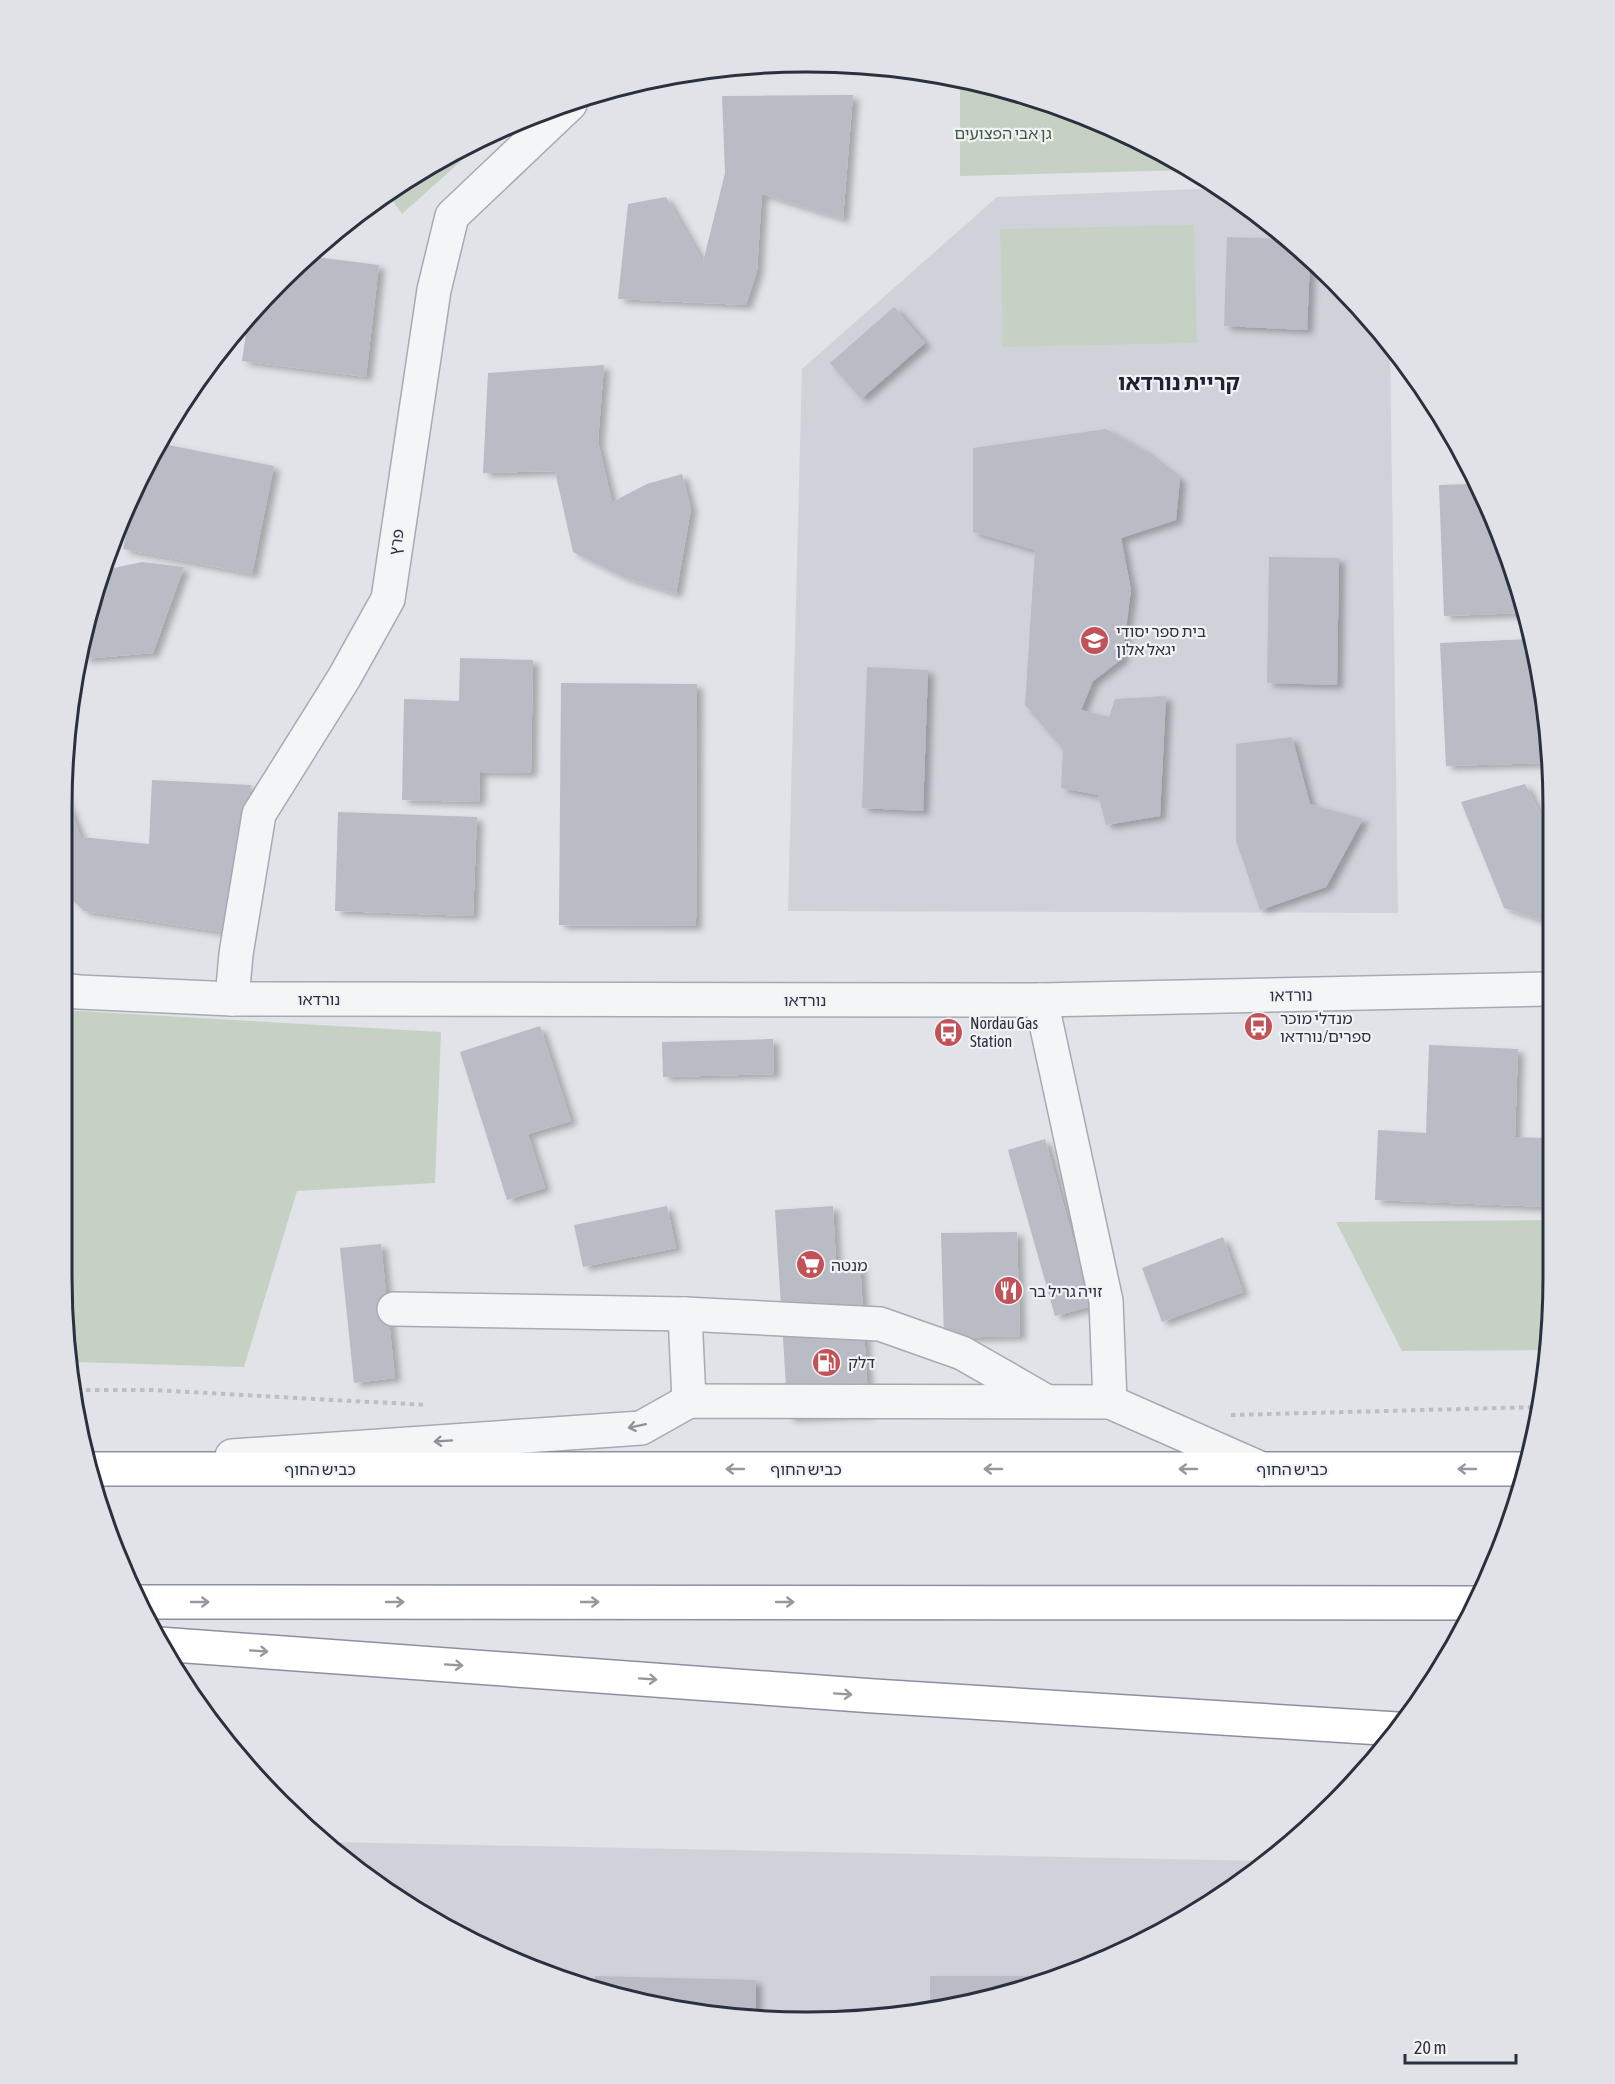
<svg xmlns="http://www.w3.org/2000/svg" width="1615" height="2084" font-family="'Asap Condensed','Noto Sans Hebrew',sans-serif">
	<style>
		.built { fill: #d0d2da }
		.green { fill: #c5d2c3 }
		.building { fill: #b9bcc5; filter: url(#shadow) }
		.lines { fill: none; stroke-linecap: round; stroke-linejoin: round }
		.minor-casing { stroke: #a7aab2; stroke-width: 36 }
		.highway-casing { stroke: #8a909e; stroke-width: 36 }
		.path { stroke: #bcbec3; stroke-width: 4; stroke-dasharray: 4.5 4.5; stroke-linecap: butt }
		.minor { stroke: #f4f5f7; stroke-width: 33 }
		.highway { stroke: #fff; stroke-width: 33 }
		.oneway { stroke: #90929b }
		.oneway2 { stroke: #95989f }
		.labels { text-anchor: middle; stroke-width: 4.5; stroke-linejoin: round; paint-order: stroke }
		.park-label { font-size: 16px; fill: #3d593a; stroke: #f1f2f6 }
		.street-label { font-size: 16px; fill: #2b303f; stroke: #f1f2f6 }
		.poi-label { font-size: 16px; fill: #2b303f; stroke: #f1f2f6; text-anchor: start }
		.district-label { font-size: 22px; font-weight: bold; fill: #1d2230; stroke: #f1f2f6 }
		.rim { fill: none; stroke: #2b303f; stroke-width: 3 }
	</style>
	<defs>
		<filter id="shadow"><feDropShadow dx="6" dy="4" stdDeviation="3" flood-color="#0004"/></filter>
	</defs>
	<rect width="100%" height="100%" fill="#e1e3e8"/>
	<g class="built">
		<path d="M 1223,188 L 1335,280 L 1390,347 L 1398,913 L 788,911 L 802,369 L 997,197 Z"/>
		<path d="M 330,1842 L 1265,1861 L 1222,1897 L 1047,1983 L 905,2016 L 808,2022 L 615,1997 L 435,1923 Z"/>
	</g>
	<g class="green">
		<path d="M 960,78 L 1093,118 L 1190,170 L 960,176 Z"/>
		<path d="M 490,135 L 402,214 L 387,192 Z"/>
		<path d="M 1194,225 L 1197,343 L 1003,347 L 1000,229 Z"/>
		<path d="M 62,1010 L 441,1032 L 435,1183 L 297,1191 L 244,1367 L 73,1362 L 62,1276 Z"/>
		<path d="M 1547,1220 L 1547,1350 L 1402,1351 L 1336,1222 Z"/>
	</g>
	<g class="building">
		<path d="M 853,95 L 843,219 L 762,194 L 757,271 L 746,305 L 618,299 L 628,204 L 666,197 L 703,262 L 725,173 L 722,96 Z"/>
		<path d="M 1227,237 L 1285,239 L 1310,260 L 1307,330 L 1224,326 Z"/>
		<path d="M 307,256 L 379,265 L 366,377 L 242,361 L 248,319 Z"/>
		<path d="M 894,307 L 925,343 L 861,399 L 830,363 Z"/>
		<path d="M 604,365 L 598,442 L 612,502 L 647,484 L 682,474 L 691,509 L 676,594 L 623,577 L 573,552 L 555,471 L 483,473 L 488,373 Z"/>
		<path d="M 1106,429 L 1144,451 L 1180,479 L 1176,520 L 1121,538 L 1131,590 L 1122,659 L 1093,681 L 1081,710 L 1109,717 L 1115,699 L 1166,696 L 1160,816 L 1106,825 L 1098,795 L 1061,788 L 1063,750 L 1025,705 L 1035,550 L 973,532 L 973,448 Z"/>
		<path d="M 158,443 L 274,466 L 252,574 L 123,549 L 133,498 Z"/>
		<path d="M 1473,484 L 1514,567 L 1524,613 L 1444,616 L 1439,485 Z"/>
		<path d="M 1269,557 L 1339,558 L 1337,685 L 1267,683 Z"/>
		<path d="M 142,562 L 184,567 L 153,653 L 83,659 L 100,571 Z"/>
		<path d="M 1531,639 L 1547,710 L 1547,763 L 1446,766 L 1440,643 Z"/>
		<path d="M 460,658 L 533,660 L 531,773 L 480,772 L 479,802 L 402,800 L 404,699 L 459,701 Z"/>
		<path d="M 867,667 L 928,670 L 923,811 L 862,808 Z"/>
		<path d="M 561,683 L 697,684 L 696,926 L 559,925 Z"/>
		<path d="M 1292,737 L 1310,804 L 1363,819 L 1326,887 L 1260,910 L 1236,841 L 1236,744 Z"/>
		<path d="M 152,780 L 251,785 L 228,933 L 84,911 L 63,891 L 63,792 L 81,837 L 149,844 Z"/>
		<path d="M 1525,784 L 1547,826 L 1547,922 L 1504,908 L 1461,802 Z"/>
		<path d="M 338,812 L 477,817 L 473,916 L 335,911 Z"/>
		<path d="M 540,1026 L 571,1121 L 528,1134 L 545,1188 L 507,1200 L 460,1052 Z"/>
		<path d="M 773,1039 L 774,1074 L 663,1077 L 662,1042 Z"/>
		<path d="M 1429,1045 L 1518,1049 L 1515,1137 L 1547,1138 L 1547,1207 L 1375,1200 L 1378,1130 L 1426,1133 Z"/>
		<path d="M 1045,1139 L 1092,1306 L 1055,1316 L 1008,1150 Z"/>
		<path d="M 667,1206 L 676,1248 L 583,1267 L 574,1225 Z"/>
		<path d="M 833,1206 L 836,1262 L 860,1261 L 869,1414 L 788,1418 L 775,1210 Z"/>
		<path d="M 1017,1232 L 1020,1336 L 944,1338 L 941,1233 Z"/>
		<path d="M 1223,1237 L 1243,1292 L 1162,1322 L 1142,1268 Z"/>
		<path d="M 381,1244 L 395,1378 L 354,1383 L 340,1248 Z"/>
		<path d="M 595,1976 L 756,1980 L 756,2016 L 615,1997 L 594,1989 Z"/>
		<path d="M 930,1976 L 1061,1976 L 1047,1983 L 930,2010 Z"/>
	</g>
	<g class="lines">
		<defs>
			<g id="minor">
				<path d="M 62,990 L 79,992 L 232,999 L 1041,1000 L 1547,989"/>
				<path d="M 232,999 L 236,954 L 259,814 L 344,678 L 388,599 L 434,290 L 452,216 L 570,104"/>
				<path d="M 394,1309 L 685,1314"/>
				<path d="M 689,1401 L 685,1314 L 880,1324 L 962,1353 L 1044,1400"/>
				<path d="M 1110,1402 L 1262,1469"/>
				<path d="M 232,1456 L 641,1428 L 689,1401 L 1110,1402 L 1106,1301 L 1041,1000"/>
			</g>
			<g id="highway">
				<path d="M 87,1469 L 1525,1469"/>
				<path d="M 142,1602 L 1471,1603"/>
				<path d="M 159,1644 L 874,1696 L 1397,1729"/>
			</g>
		</defs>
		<use href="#minor" class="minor-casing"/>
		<use href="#highway" class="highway-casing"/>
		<g class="path">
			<path d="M 77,1390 L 153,1390 L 426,1405"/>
			<path d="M 1231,1415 L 1539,1407"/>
		</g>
		<use href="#minor" class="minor"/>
		<use href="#highway" class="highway"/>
	</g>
	<defs><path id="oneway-shaft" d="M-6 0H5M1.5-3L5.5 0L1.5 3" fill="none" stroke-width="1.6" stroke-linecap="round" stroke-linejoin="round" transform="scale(1.5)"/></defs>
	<g class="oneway">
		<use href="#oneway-shaft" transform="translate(637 1426) rotate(168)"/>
		<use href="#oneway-shaft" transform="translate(443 1441) rotate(176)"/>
	</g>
	<g class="oneway2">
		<use href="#oneway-shaft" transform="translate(735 1469) rotate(180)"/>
		<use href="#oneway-shaft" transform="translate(993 1469) rotate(180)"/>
		<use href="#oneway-shaft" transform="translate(1188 1469) rotate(180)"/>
		<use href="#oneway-shaft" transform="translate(1467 1469) rotate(180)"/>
		<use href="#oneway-shaft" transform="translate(200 1602)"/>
		<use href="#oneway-shaft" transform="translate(395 1602)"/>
		<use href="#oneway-shaft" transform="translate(590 1602)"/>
		<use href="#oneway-shaft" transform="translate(785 1602)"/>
		<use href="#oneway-shaft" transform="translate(259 1651) rotate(4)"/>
		<use href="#oneway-shaft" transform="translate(454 1665) rotate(4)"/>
		<use href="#oneway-shaft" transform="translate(648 1679) rotate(4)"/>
		<use href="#oneway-shaft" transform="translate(843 1694) rotate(4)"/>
	</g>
	<defs>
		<symbol id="school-disc" viewBox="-11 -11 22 22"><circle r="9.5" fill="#c15358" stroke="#f1f2f6"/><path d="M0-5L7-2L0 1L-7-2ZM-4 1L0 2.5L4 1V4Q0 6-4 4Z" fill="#fff"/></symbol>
		<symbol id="bus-disc" viewBox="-11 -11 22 22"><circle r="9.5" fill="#c15358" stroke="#f1f2f6"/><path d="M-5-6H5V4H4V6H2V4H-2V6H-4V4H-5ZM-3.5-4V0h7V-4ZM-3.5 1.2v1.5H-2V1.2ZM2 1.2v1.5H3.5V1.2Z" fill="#fff"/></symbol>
		<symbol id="supermarket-disc" viewBox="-11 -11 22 22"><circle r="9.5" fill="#c15358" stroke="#f1f2f6"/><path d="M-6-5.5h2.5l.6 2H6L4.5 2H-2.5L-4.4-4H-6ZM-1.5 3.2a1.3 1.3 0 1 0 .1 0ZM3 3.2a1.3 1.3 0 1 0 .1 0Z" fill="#fff"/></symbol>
		<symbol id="restaurant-disc" viewBox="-11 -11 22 22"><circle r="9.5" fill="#c15358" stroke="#f1f2f6"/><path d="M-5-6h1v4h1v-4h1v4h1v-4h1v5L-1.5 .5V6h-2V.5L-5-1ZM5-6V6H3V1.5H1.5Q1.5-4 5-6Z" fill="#fff"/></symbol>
		<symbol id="fuel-disc" viewBox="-11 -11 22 22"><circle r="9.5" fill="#c15358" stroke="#f1f2f6"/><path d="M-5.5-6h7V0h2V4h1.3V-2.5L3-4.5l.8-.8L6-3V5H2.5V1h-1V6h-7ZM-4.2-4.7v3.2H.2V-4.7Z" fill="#fff"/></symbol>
	</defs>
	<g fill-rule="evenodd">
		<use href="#school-disc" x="1078" y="624" width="33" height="33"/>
		<use href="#bus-disc" x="1242" y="1010" width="33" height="33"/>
		<use href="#bus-disc" x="932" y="1016" width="33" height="33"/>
		<use href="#supermarket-disc" x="794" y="1248" width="33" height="33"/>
		<use href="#restaurant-disc" x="992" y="1274" width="33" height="33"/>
		<use href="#fuel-disc" x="810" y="1346" width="33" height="33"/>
	</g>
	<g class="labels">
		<g class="park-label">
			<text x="1003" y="139">גן אבי הפצועים</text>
		</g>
		<g class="street-label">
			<text transform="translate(396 542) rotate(-82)" y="6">פרץ</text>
			<text transform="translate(1291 995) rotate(-1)" y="6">נורדאו</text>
			<text x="319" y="1005">נורדאו</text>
			<text x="805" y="1006">נורדאו</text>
			<text x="320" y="1475">כביש החוף</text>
			<text x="806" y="1475">כביש החוף</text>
			<text x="1292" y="1475">כביש החוף</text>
		</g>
		<g class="poi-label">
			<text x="1116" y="637">בית ספר יסודי<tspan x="1116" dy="18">יגאל אלון</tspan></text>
			<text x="1280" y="1024">מנדלי מוכר<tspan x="1280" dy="18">ספרים/נורדאו</tspan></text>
			<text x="970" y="1029">Nordau Gas<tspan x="970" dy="18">Station</tspan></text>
			<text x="831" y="1271">מנטה</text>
			<text x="1029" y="1297">זויה גריל בר</text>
			<text x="848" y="1368">דלק</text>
		</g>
		<g class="district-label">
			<text x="1179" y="390">קריית נורדאו</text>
		</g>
	</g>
	<path d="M0 0H1615V2084H0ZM807 72H808A735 735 0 0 1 1543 807V1277A735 735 0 0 1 808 2012H807A735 735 0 0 1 72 1277V807A735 735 0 0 1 807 72Z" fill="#e1e2e7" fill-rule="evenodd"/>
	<path class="rim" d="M807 72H808A735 735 0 0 1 1543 807V1277A735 735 0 0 1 808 2012H807A735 735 0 0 1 72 1277V807A735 735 0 0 1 807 72Z"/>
	<path d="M1405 2054v9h111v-9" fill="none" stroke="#2b303f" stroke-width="3"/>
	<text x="1414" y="2054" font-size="18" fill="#2b303f" stroke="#f1f2f6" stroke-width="4.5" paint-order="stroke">20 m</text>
</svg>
